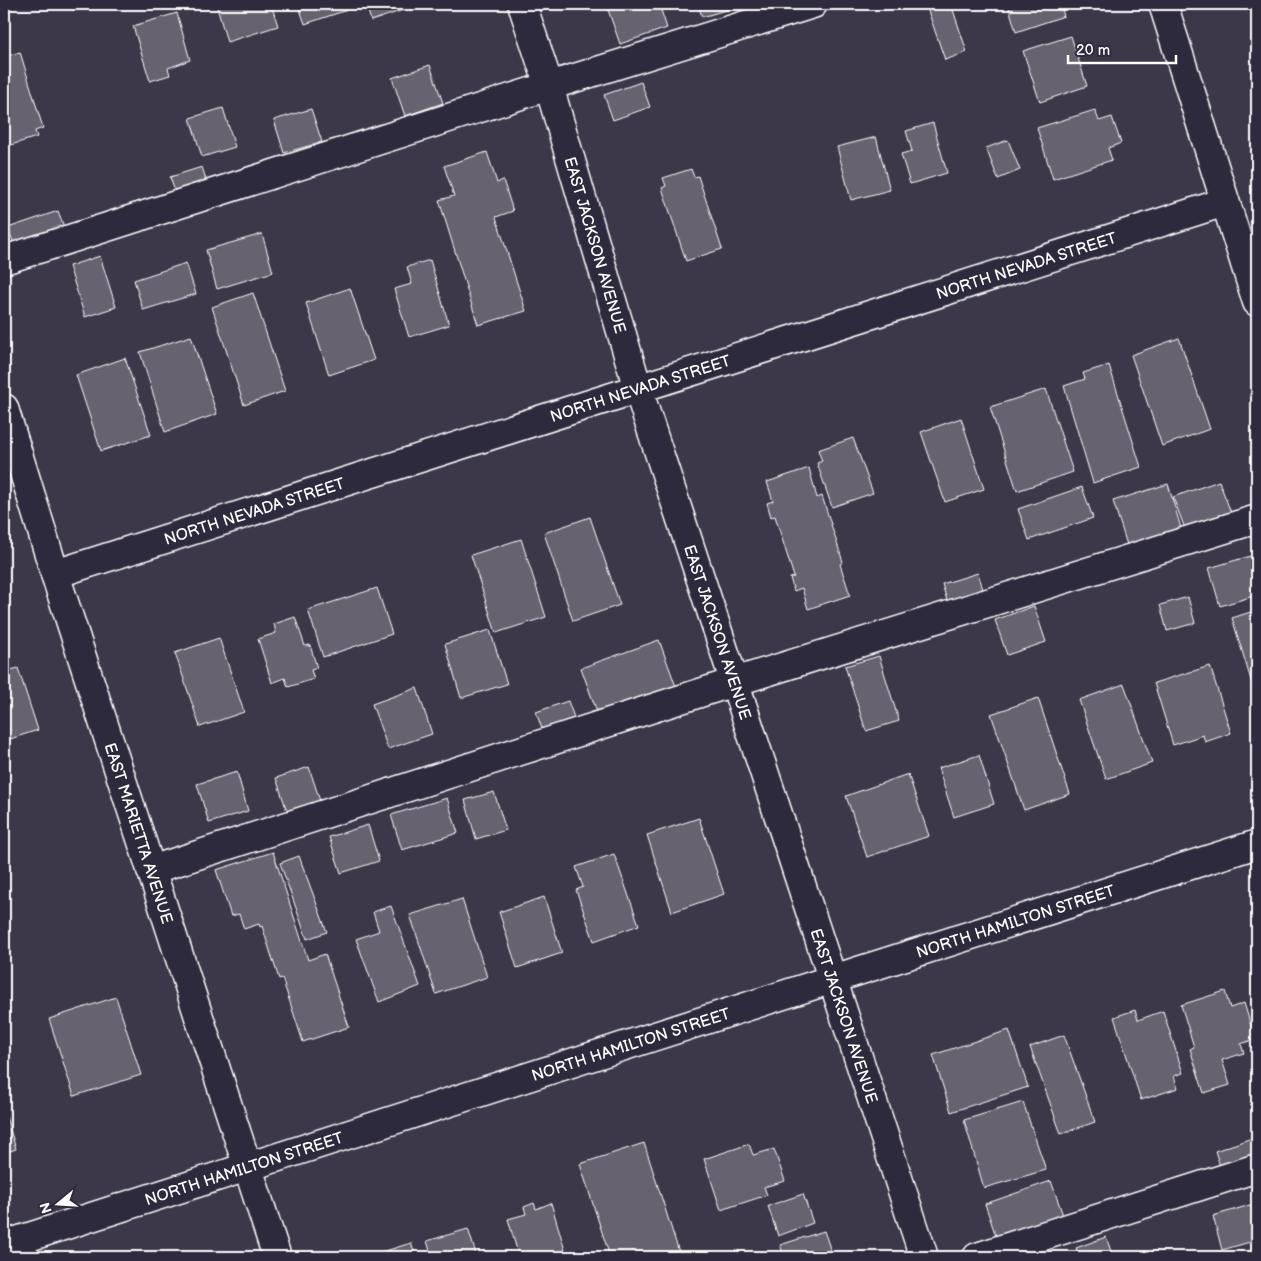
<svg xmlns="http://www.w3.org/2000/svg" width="1261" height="1261" font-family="'Balsamiq Sans',sans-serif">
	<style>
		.building { fill: #666270; stroke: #fff }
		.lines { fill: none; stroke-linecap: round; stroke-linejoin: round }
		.minor-casing { stroke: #fff; stroke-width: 31 }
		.major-casing { stroke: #fff; stroke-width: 31 }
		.minor { stroke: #2f2a3d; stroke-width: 28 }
		.major { stroke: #2f2a3d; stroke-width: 28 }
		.labels { text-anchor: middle; stroke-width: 4; stroke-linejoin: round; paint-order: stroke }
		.street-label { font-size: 16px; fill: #fff; stroke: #2f2a3d }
	</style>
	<rect width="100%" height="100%" fill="#3c3749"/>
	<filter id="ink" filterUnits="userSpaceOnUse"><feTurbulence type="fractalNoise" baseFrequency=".02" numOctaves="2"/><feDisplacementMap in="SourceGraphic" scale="10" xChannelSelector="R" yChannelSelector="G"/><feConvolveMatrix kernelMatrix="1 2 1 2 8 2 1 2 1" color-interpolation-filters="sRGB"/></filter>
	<g filter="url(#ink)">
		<g class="building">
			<path d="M 216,4 L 271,4 L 278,26 L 227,42 Z"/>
			<path d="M 298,4 L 345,4 L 347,10 L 305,24 Z"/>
			<path d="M 366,4 L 418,4 L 418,5 L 371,21 Z"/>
			<path d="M 606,4 L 659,4 L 667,28 L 620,44 Z"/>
			<path d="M 698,4 L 742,4 L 743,5 L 702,17 Z"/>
			<path d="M 754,4 L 782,4 L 756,12 Z"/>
			<path d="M 928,4 L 951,4 L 967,52 L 945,60 L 926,5 Z"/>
			<path d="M 1008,4 L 1060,4 L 1064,16 L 1016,32 Z"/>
			<path d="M 177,13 L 190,60 L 168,68 L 170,75 L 150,81 L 133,26 Z"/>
			<path d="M 1071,36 L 1087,86 L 1040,102 L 1023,51 Z"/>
			<path d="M 20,52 L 43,128 L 35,131 L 37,137 L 4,147 L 4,57 Z"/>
			<path d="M 430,65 L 443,103 L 405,116 L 392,78 Z"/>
			<path d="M 641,82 L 650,107 L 613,120 L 604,95 Z"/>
			<path d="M 223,108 L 235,147 L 202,157 L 190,118 Z"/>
			<path d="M 311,109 L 322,142 L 284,153 L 274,120 Z"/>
			<path d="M 1095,110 L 1099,121 L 1112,117 L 1121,143 L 1108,148 L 1112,160 L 1053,179 L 1037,128 Z"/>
			<path d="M 933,123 L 947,173 L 910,184 L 901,154 L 912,151 L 906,131 Z"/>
			<path d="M 876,137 L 890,190 L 851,200 L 837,147 Z"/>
			<path d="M 1008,140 L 1020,170 L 998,179 L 986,148 Z"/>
			<path d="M 487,152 L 497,183 L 503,180 L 513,211 L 496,217 L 526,311 L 478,325 L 439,200 L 454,196 L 444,166 Z"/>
			<path d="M 202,167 L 209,189 L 177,198 L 170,177 Z"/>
			<path d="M 691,169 L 694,177 L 698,176 L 722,249 L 686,261 L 662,188 L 666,186 L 663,178 Z"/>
			<path d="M 58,211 L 66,232 L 16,249 L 8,228 Z"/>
			<path d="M 262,234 L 273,272 L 217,289 L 206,250 Z"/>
			<path d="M 100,256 L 116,307 L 85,317 L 69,266 Z"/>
			<path d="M 430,260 L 449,325 L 409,337 L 394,289 L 412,284 L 407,267 Z"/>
			<path d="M 186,263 L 196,294 L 143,310 L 134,280 Z"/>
			<path d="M 350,288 L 374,360 L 329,375 L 306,303 Z"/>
			<path d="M 253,293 L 285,391 L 244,405 L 212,307 Z"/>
			<path d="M 191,336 L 217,414 L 165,432 L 140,352 Z"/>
			<path d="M 1179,338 L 1210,429 L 1162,446 L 1131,355 Z"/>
			<path d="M 125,358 L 151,435 L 101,451 L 76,375 Z"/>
			<path d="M 1109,365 L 1141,467 L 1093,483 L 1064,386 L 1085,379 L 1083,373 Z"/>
			<path d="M 1046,389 L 1073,472 L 1017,491 L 990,407 Z"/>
			<path d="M 961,418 L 984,489 L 945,502 L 921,432 Z"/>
			<path d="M 853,438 L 873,493 L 832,507 L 817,463 L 822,461 L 818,450 Z"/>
			<path d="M 809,468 L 817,498 L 822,496 L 843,562 L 840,564 L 850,595 L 808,609 L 802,588 L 794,591 L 790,578 L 794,577 L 775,516 L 771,517 L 767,503 L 773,501 L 767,482 Z"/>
			<path d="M 1219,481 L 1233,518 L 1187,534 L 1173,497 Z"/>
			<path d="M 1168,484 L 1183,535 L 1129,551 L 1113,501 Z"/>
			<path d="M 1082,487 L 1093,518 L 1029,540 L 1018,509 Z"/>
			<path d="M 590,517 L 620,605 L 573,621 L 544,533 Z"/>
			<path d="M 521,539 L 546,617 L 496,633 L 471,555 Z"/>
			<path d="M 1257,554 L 1257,595 L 1220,606 L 1209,568 Z"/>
			<path d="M 978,573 L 985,596 L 949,607 L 942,584 Z"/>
			<path d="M 377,588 L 392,634 L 323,657 L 308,610 Z"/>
			<path d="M 1188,597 L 1195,623 L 1167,631 L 1160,605 Z"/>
			<path d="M 1034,606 L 1046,642 L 1007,655 L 995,620 Z"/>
			<path d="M 1257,610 L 1257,700 L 1232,618 Z"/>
			<path d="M 295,617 L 305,646 L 310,645 L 317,668 L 311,670 L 314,679 L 288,687 L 285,678 L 272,683 L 258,639 L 276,633 L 274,624 Z"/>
			<path d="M 490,630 L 507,684 L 461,698 L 445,644 Z"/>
			<path d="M 219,638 L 244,712 L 200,727 L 175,653 Z"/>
			<path d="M 659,640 L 678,692 L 600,720 L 581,668 Z"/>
			<path d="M 879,656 L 899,721 L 866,731 L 845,666 Z"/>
			<path d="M 1210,666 L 1231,733 L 1205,742 L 1203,735 L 1173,745 L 1154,683 Z"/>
			<path d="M 18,668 L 38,730 L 4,741 L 4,672 Z"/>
			<path d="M 1124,684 L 1152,763 L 1106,779 L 1079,700 Z"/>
			<path d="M 417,688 L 432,734 L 388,749 L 372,704 Z"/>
			<path d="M 1038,698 L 1070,794 L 1024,810 L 991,714 Z"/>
			<path d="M 568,701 L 576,723 L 544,735 L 536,712 Z"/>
			<path d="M 979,755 L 994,804 L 954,817 L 938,768 Z"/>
			<path d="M 309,767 L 321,804 L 288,814 L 276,778 Z"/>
			<path d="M 237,772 L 248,811 L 209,823 L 197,784 Z"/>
			<path d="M 908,774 L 929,836 L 867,857 L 846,796 Z"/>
			<path d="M 494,792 L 506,830 L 476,839 L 465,800 Z"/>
			<path d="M 447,798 L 458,833 L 402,850 L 391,815 Z"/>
			<path d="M 699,818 L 724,894 L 672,912 L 647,835 Z"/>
			<path d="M 368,825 L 379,861 L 341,873 L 329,837 Z"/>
			<path d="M 273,852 L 308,960 L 325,954 L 349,1027 L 303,1042 L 282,978 L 279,979 L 262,926 L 260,927 L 259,924 L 244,929 L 239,914 L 231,916 L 216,870 Z"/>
			<path d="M 614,854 L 639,925 L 594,941 L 576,890 L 583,887 L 576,867 Z"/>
			<path d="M 299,856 L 327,932 L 307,939 L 280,863 Z"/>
			<path d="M 544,897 L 562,953 L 517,968 L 499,912 Z"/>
			<path d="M 462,899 L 487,977 L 436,994 L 410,915 Z"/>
			<path d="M 391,906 L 420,986 L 379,1002 L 356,939 L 379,931 L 373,912 Z"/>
			<path d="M 1225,991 L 1230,1008 L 1244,1003 L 1255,1039 L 1241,1044 L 1244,1053 L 1222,1060 L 1230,1085 L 1204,1093 L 1190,1049 L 1194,1047 L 1181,1005 Z"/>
			<path d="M 116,997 L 141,1075 L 74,1096 L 49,1019 Z"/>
			<path d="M 1135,1010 L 1138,1020 L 1163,1011 L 1183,1073 L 1174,1076 L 1178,1088 L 1141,1100 L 1114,1017 Z"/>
			<path d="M 1009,1030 L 1028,1087 L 951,1112 L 933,1055 Z"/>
			<path d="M 1064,1035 L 1095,1122 L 1061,1134 L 1030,1047 Z"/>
			<path d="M 1023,1102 L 1046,1170 L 984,1188 L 964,1120 Z"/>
			<path d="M 4,1110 L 16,1149 L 4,1153 Z"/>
			<path d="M 1252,1138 L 1257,1153 L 1257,1161 L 1222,1172 L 1215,1151 Z"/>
			<path d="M 644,1143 L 679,1252 L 663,1257 L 610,1257 L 580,1164 Z"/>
			<path d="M 749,1144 L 753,1155 L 774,1149 L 785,1181 L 764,1187 L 767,1195 L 721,1210 L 704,1159 Z"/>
			<path d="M 1051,1181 L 1065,1221 L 999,1245 L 985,1204 Z"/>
			<path d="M 803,1194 L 813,1223 L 778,1236 L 768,1206 Z"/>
			<path d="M 534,1203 L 536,1209 L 551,1203 L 567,1257 L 519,1257 L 508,1219 L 526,1214 L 524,1207 Z"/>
			<path d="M 1257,1203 L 1257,1240 L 1222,1250 L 1213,1216 Z"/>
			<path d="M 468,1229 L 477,1257 L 432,1257 L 427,1241 Z"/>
			<path d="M 824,1231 L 833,1257 L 776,1257 L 784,1255 L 780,1245 Z"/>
			<path d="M 1106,1237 L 1113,1257 L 1079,1257 L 1076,1248 Z"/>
			<path d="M 411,1243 L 416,1257 L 366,1257 Z"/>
		</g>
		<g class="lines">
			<defs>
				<g id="minor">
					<path id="s1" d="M 522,4 L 549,86 L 638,389 L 924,1257"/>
					<path d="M 1163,4 L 1257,302"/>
					<path d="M 4,260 L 549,86 L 813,4"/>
					<path id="s2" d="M 4,408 L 55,574 L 277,1257"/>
					<path id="s3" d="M 55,574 L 1225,202"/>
					<path d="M 151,870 L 734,682 L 1257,519"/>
					<path d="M 977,1257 L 1257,1168"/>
				</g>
				<g id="major">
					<path id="s4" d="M 4,1245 L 833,979 L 1257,844"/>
				</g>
			</defs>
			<use href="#minor" class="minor-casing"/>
			<use href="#major" class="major-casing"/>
			<use href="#minor" class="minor"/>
			<use href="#major" class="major"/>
		</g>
	</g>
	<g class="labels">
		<g class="street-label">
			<text dy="6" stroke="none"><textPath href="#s1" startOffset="252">EAST JACKSON AVENUE</textPath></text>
			<text dy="6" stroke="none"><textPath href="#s3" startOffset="1019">NORTH NEVADA STREET</textPath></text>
			<text dy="6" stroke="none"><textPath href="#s3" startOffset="614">NORTH NEVADA STREET</textPath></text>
			<text dy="6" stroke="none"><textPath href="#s3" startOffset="209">NORTH NEVADA STREET</textPath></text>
			<text dy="6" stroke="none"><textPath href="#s1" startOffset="658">EAST JACKSON AVENUE</textPath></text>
			<text dy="6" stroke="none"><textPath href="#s2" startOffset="446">EAST MARIETTA AVENUE</textPath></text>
			<text dy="6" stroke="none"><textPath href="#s4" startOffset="1062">NORTH HAMILTON STREET</textPath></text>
			<text dy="6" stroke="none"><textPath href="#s1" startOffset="1062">EAST JACKSON AVENUE</textPath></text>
			<text dy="6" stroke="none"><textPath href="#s4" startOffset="658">NORTH HAMILTON STREET</textPath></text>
			<text dy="6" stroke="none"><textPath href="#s4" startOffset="252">NORTH HAMILTON STREET</textPath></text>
		</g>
	</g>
	<rect width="1261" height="1261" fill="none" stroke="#2f2a3d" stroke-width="20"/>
	<rect x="10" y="10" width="1241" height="1241" fill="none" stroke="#fff" stroke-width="2" filter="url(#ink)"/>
	<g transform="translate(58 1204) rotate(252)" stroke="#2f2a3d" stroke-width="4" paint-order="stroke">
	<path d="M0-4L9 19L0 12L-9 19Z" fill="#ffffff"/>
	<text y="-8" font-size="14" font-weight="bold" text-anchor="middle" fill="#ffffff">N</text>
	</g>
	<path d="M1068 55v8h108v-8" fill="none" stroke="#ffffff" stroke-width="2.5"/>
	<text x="1076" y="55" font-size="15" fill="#ffffff" stroke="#2f2a3d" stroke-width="4" paint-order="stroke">20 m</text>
</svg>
